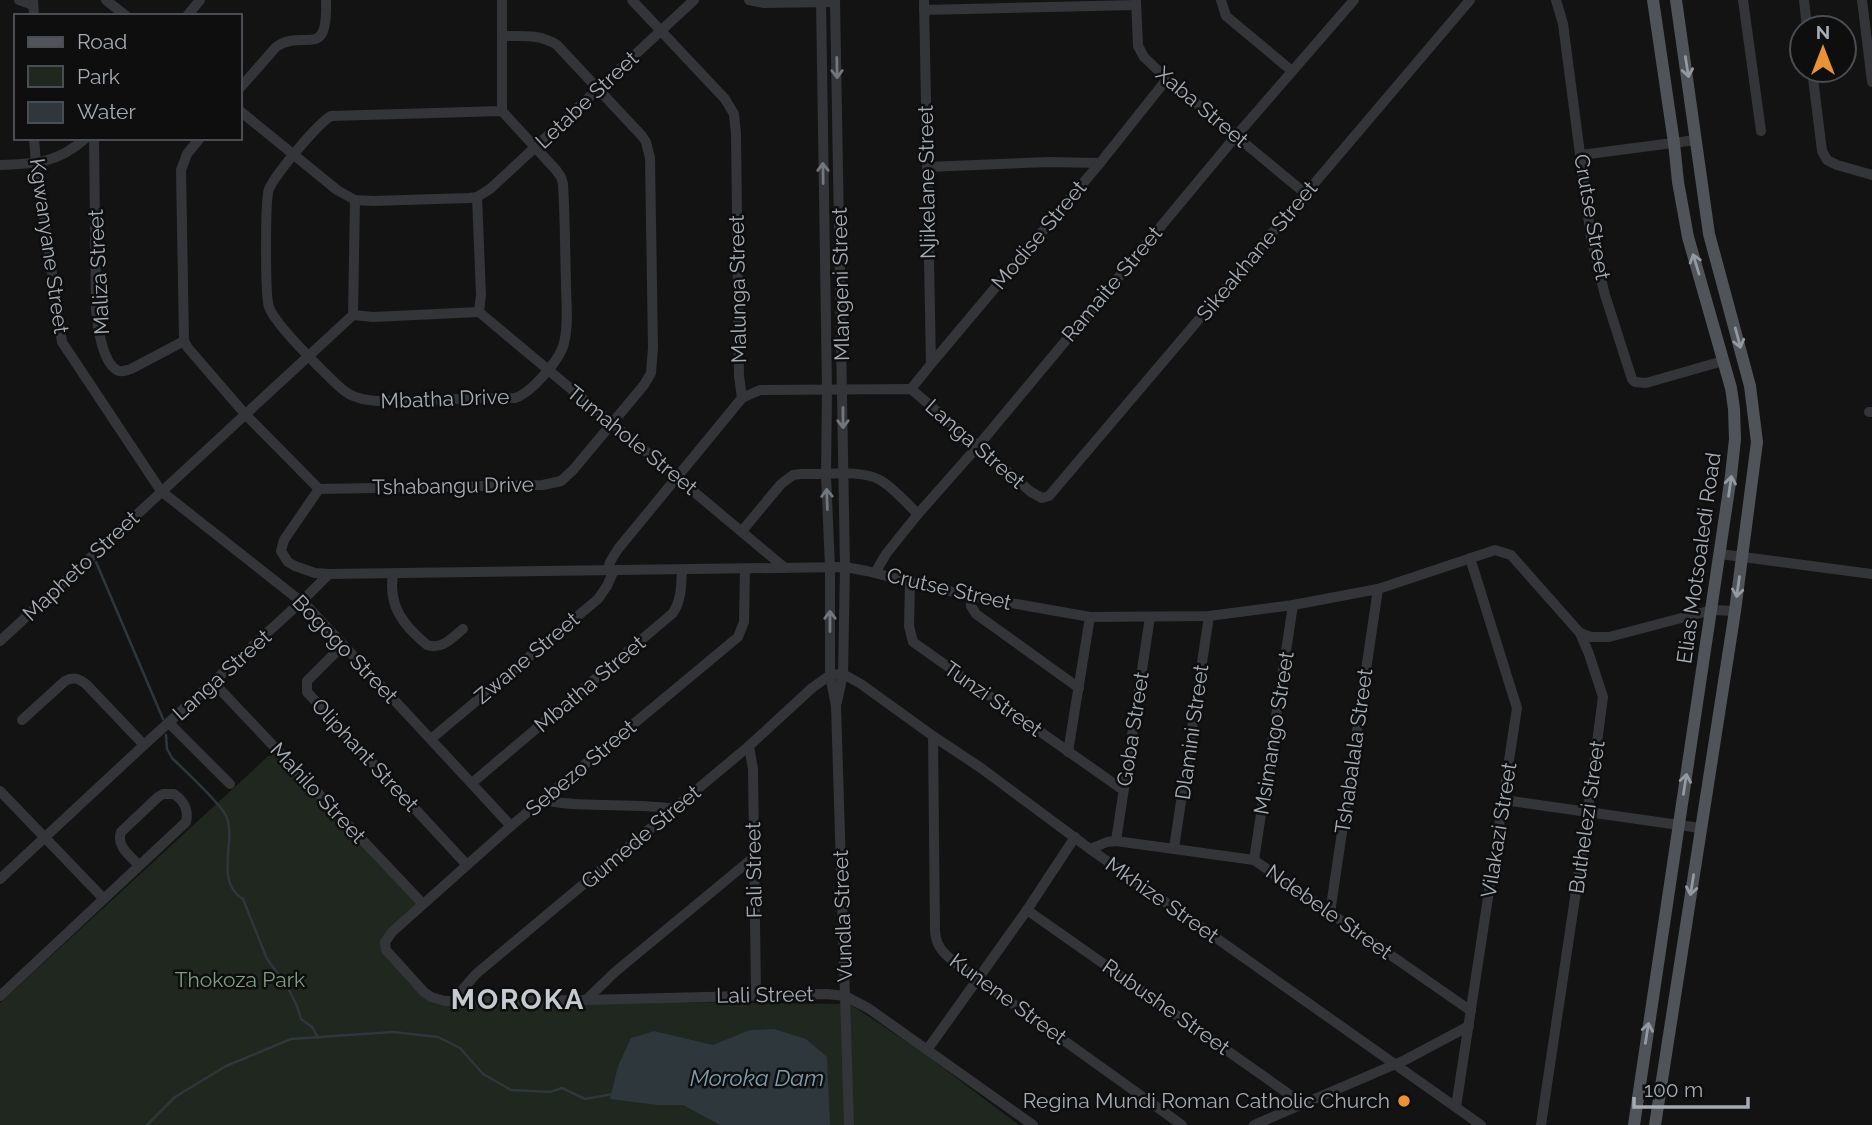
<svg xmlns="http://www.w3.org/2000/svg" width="1872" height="1125" font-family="Raleway,sans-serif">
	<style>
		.green { fill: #1f271f }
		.water { fill: #2d373c }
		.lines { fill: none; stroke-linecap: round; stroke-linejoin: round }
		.stream { stroke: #2d373c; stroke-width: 2.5 }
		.minor { stroke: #343539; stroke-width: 10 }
		.major { stroke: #505358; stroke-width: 12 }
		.oneway { stroke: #949aa2 }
		.oneway2 { stroke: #72767d }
		.poi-dot { fill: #e89337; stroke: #0e0e0f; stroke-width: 2.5 }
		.labels { text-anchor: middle; stroke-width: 5; stroke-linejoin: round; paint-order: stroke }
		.street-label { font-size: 21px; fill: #a5acb4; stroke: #0e0e0f }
		.park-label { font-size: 21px; fill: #7f9e7d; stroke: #0e0e0f }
		.poi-label { font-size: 21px; fill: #a5acb4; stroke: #0e0e0f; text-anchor: end }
		.water-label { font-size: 23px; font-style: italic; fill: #7d9eae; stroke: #0e0e0f }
		.district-label { font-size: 28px; font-weight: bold; letter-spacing: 2px; fill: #c5cad0; stroke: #0e0e0f }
	</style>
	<rect width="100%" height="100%" fill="#131314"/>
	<path class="green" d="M 276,749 L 419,902 L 385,945 L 430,999 L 850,1004 L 922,1052 L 1019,1125 L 0,1125 L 0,1003 Z"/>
	<path class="water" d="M 774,1029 L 806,1039 L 827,1057 L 830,1125 L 720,1125 L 683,1105 L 657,1105 L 610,1099 L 618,1066 L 631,1038 L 654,1031 L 713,1045 L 750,1030 Z"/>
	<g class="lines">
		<g class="stream">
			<path d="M 96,562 L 163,719"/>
			<path d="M 166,735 L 167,749 L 172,758 C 184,770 223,805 227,818 C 236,843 214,881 243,899 L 267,959 L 287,986 L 297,1006 L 301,1019 L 312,1027 L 318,1038"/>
			<path d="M 147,1125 L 175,1097 L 226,1066 L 291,1039 L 393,1032 L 438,1037 L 460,1048 L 483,1074 L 511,1090 L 550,1092 L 562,1088 L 585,1099 L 613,1094"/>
		</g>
		<g class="minor">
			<path d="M 19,0 L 33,5"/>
			<path d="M 33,0 L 34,16"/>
			<path d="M 106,0 L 126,16"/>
			<path d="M 749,0 L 764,3 L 835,2"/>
			<path d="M 821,0 L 827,390 L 826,475 L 830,567 L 830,675 L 836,706 L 849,1125"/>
			<path d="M 835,0 L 845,567 L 843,674 L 837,702"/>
			<path d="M 924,0 L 931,364"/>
			<path d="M 1136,0 L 1138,46 L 1144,57 L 1167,79 L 1306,194"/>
			<path d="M 1221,0 L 1226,16 L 1292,71"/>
			<path d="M 1556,0 L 1563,24 L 1591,238 L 1605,295 L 1632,379 L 1635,382 L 1646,383 L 1723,361"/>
			<path d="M 1743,0 L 1761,131"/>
			<path d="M 1804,0 L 1807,28"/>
			<path d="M 1862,0 L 1872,82"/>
			<path d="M 924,10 L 1136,5"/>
			<path d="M 187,16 L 200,0"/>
			<path d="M 1812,70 L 1822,151 L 1827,160 L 1837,165 L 1872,175"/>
			<path d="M 240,88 L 276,47 C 305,27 328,63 326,0"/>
			<path d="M 240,111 L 337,190 L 355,200 L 373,201 L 469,198 L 477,197 L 490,189 L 694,0"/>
			<path d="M 502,111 L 331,116 C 318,123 275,175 269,189 C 265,199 265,296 269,307 C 274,322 308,356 320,368 C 342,389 346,399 378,401 L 515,398 C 531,393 560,360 564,343 C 569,324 566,302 566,283 C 565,250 565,217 563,184 L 561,177 L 556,170 L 502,111 L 502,0"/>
			<path d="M 34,138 L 36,164 L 62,342 L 161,491 L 308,607 L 511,826"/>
			<path d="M 94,138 L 96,308 C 97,323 102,365 119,371 C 123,372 127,370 131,369 L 184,341"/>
			<path d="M 200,138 L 187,154 L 181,170 L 184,341 L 188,348 L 245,414 L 319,489 L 543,485 L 561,481 L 573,470 L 644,385 L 651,373 L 653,348 L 650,158 L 646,142 L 642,136 L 557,45 C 540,34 522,36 503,36"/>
			<path d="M 1581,155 L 1696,140"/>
			<path d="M 0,165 C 36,164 58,163 86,138"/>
			<path d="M 927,167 L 1049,162 L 1100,163"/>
			<path d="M 477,197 L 481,295 L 479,312"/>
			<path d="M 479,312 L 785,568"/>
			<path d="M 353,315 L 373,317 L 479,312"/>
			<path d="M 353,315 L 355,200"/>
			<path d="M 911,389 L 931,364 L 1100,163 L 1167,79"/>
			<path d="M 742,398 L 760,390 L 911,389 L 1031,492 L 1042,498 L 1049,496 L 1470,0"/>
			<path d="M 1869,412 L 1872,412"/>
			<path d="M 319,489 L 284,540 L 281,551 L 288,562 L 295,566 L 315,573 L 329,574 L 845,567 L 867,571 L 910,582 L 971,596 L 1090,617 L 1209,616 L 1293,605 L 1378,589 L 1495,550 L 1511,555 L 1580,633 L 1589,654 L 1603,697 L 1588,811 L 1541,1125"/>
			<path d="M 742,531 L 781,484 L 793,475 L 801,474 C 823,475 861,469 880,480 C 894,488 906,503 918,514"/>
			<path d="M 1720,554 L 1872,574"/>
			<path d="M 745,569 L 744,622 L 738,637 L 511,826 L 392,932 L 385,942 L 386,950 L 424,992 L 431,997 L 445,1001 L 586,1000 L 827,994 L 845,996 L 868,1008 L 1033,1125"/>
			<path d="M 608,570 L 610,562 L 618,549 L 742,398 L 739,376 L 736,134 L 734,114 L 725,99 L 632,0"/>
			<path d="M 875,573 L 886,554 L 918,514 L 978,446 L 1236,136 L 1354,0"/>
			<path d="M 393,574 C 388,606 403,625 427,645 C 442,650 452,638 463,629"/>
			<path d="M 910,582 L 909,626 L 913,642 L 1123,790"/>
			<path d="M 971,596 L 971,606 L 976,614 L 1079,688"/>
			<path d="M 1580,633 L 1591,637 L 1609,637 L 1712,610 L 1735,611"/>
			<path d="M 0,641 L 353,315"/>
			<path d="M 343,645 L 307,681 L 307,692 L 466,864"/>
			<path d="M 830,675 L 843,674 L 861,684 L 933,736 L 981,768 L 1090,849 L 1481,1125"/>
			<path d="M 213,682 L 422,903"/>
			<path d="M 22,720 L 65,681 C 74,676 79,679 86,684 L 144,745"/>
			<path d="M 169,723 L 230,784"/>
			<path d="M 933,736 L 935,931 C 936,945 942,952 953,961 L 1182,1125"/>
			<path d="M 431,739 L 598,599 L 607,586 L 614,570"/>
			<path d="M 749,746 L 753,769 L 756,995"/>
			<path d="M 1068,752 L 1090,617"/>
			<path d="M 472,783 L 673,613 C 682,599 681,585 682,570"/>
			<path d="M 0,791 L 103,898"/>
			<path d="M 544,800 C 587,809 632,802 674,809"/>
			<path d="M 1504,800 L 1700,828"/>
			<path d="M 1116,841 L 1150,617"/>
			<path d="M 1174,848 L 1209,616"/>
			<path d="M 1090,849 L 1107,842 L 1116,841 L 1254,860 L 1471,1011"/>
			<path d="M 1254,860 L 1293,605"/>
			<path d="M 0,879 L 144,745 L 302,601 L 329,574"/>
			<path d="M 1027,910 L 1303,1104"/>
			<path d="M 1330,913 L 1378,589"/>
			<path d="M 0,996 L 186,822 C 189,809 184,801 174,794 L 163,794 L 158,797 L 121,832 C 116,846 129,855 139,865"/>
			<path d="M 586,1000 L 615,972 L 754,857"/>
			<path d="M 455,1001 L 462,990 L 476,974 L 749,746 L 812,688 L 830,675"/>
			<path d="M 927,1050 L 1027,910 L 1075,837"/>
			<path d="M 1456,1107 L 1517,708 L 1470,558"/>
			<path d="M 1254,1125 L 1405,1060 L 1469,1026"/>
		</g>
		<g class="major">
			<path d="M 1634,1125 L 1731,476 L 1735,439 L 1734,409 L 1731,388 L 1688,237 L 1678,182 L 1674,143 L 1653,0"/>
			<path d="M 1655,1125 L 1735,611 L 1757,442 L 1750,386 L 1709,234 L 1676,0"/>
		</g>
	</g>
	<defs><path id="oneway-shaft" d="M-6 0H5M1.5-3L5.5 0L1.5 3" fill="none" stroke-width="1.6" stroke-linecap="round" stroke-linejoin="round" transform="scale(1.75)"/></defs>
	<g class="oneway">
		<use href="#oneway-shaft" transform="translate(1687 67) rotate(81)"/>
		<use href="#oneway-shaft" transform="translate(1696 264) rotate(-107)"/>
		<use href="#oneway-shaft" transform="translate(1738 338) rotate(75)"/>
		<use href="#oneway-shaft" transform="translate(1730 486) rotate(-82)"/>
		<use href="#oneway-shaft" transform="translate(1738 587) rotate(98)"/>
		<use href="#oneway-shaft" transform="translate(1685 784) rotate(-81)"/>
		<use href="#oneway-shaft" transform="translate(1692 885) rotate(99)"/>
		<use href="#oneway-shaft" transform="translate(1647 1033) rotate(-81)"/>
	</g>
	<g class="oneway2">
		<use href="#oneway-shaft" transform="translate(837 68) rotate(89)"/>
		<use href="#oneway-shaft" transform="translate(823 173) rotate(-91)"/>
		<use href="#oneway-shaft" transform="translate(843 418) rotate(90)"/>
		<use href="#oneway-shaft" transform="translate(827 499) rotate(-92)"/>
		<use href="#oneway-shaft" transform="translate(830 621) rotate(-90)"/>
	</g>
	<circle class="poi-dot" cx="1404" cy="1101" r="7"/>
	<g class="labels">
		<g class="street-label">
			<text transform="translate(587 100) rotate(-43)" y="7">Letabe Street</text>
			<text transform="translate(1202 107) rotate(40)" y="7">Xaba Street</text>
			<text transform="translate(927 182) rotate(-91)" y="7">Njikelane Street</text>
			<text transform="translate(1592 217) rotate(80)" y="7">Crutse Street</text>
			<text transform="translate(1039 235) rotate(-50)" y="7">Modise Street</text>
			<text transform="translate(49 246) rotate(82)" y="7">Kgwanyane Street</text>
			<text transform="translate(1257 251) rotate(-50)" y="7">Sikeakhane Street</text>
			<text transform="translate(99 272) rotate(-93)" y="7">Maliza Street</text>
			<text transform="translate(841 284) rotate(-91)" y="7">Mlangeni Street</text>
			<text transform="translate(1112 284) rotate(-50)" y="7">Ramaite Street</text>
			<text transform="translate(738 289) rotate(-91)" y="7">Malunga Street</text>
			<text transform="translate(445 399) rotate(-2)" y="7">Mbatha Drive</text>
			<text transform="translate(632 440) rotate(39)" y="7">Tumahole Street</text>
			<text transform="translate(975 444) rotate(41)" y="7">Langa Street</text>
			<text transform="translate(453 486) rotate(-1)" y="7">Tshabangu Drive</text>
			<text transform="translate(1699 558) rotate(-82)" y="7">Elias Motsoaledi Road</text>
			<text transform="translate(81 566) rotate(-43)" y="7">Mapheto Street</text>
			<text transform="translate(949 589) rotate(13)" y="7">Crutse Street</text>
			<text transform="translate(345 649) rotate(46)" y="7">Bogogo Street</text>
			<text transform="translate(527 658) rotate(-40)" y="7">Zwane Street</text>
			<text transform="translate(222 675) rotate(-42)" y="7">Langa Street</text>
			<text transform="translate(590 684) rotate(-40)" y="7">Mbatha Street</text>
			<text transform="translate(993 699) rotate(35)" y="7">Tunzi Street</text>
			<text transform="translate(1133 729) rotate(-81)" y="7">Goba Street</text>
			<text transform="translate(1192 732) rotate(-82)" y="7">Dlamini Street</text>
			<text transform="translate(1274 733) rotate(-81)" y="7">Msimango Street</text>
			<text transform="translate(1354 751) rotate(-82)" y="7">Tshabalala Street</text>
			<text transform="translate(365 755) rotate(47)" y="7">Oliphant Street</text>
			<text transform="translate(581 768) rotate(-40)" y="7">Sebezo Street</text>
			<text transform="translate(318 793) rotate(47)" y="7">Mahilo Street</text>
			<text transform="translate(1587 817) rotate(-82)" y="7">Buthelezi Street</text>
			<text transform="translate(1499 830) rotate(-81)" y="7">Vilakazi Street</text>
			<text transform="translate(641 837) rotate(-40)" y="7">Gumede Street</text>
			<text transform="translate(754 870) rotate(-91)" y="7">Fali Street</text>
			<text transform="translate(1162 900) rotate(35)" y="7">Mkhize Street</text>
			<text transform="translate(1329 912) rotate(35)" y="7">Ndebele Street</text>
			<text transform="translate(843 916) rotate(-92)" y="7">Vundla Street</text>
			<text transform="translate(765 995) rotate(-1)" y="7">Lali Street</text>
			<text transform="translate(1008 999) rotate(36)" y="7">Kunene Street</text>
			<text transform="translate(1166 1007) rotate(35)" y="7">Rubushe Street</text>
		</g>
		<g class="park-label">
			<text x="240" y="987">Thokoza Park</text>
		</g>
		<g class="poi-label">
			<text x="1390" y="1108">Regina Mundi Roman Catholic Church</text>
		</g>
		<g class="water-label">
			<text x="757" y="1086">Moroka Dam</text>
		</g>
		<g class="district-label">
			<text x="518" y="1009">MOROKA</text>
		</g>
	</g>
	<rect x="14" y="14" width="228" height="126" fill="#0e0e0f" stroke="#4a4d51" stroke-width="2"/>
	<rect x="28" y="37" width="35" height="10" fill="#505358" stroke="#4a4d51" stroke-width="2"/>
	<text x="77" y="49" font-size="21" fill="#a5acb4">Road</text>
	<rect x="28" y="66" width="35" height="21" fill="#1f271f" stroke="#4a4d51" stroke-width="2"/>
	<text x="77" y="84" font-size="21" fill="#a5acb4">Park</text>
	<rect x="28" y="102" width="35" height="21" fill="#2d373c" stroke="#4a4d51" stroke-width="2"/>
	<text x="77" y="119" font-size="21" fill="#a5acb4">Water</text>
	<g transform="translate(1823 49)"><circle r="33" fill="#0e0e0f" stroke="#4a4d51" stroke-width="2"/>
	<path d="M0-5L12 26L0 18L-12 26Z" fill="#e89337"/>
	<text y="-10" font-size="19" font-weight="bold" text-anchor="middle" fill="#a5acb4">N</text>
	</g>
	<path d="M1634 1097v10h114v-10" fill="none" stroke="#a5acb4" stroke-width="3.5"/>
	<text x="1644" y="1097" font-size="21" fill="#a5acb4" stroke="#0e0e0f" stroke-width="5" paint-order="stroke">100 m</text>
</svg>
